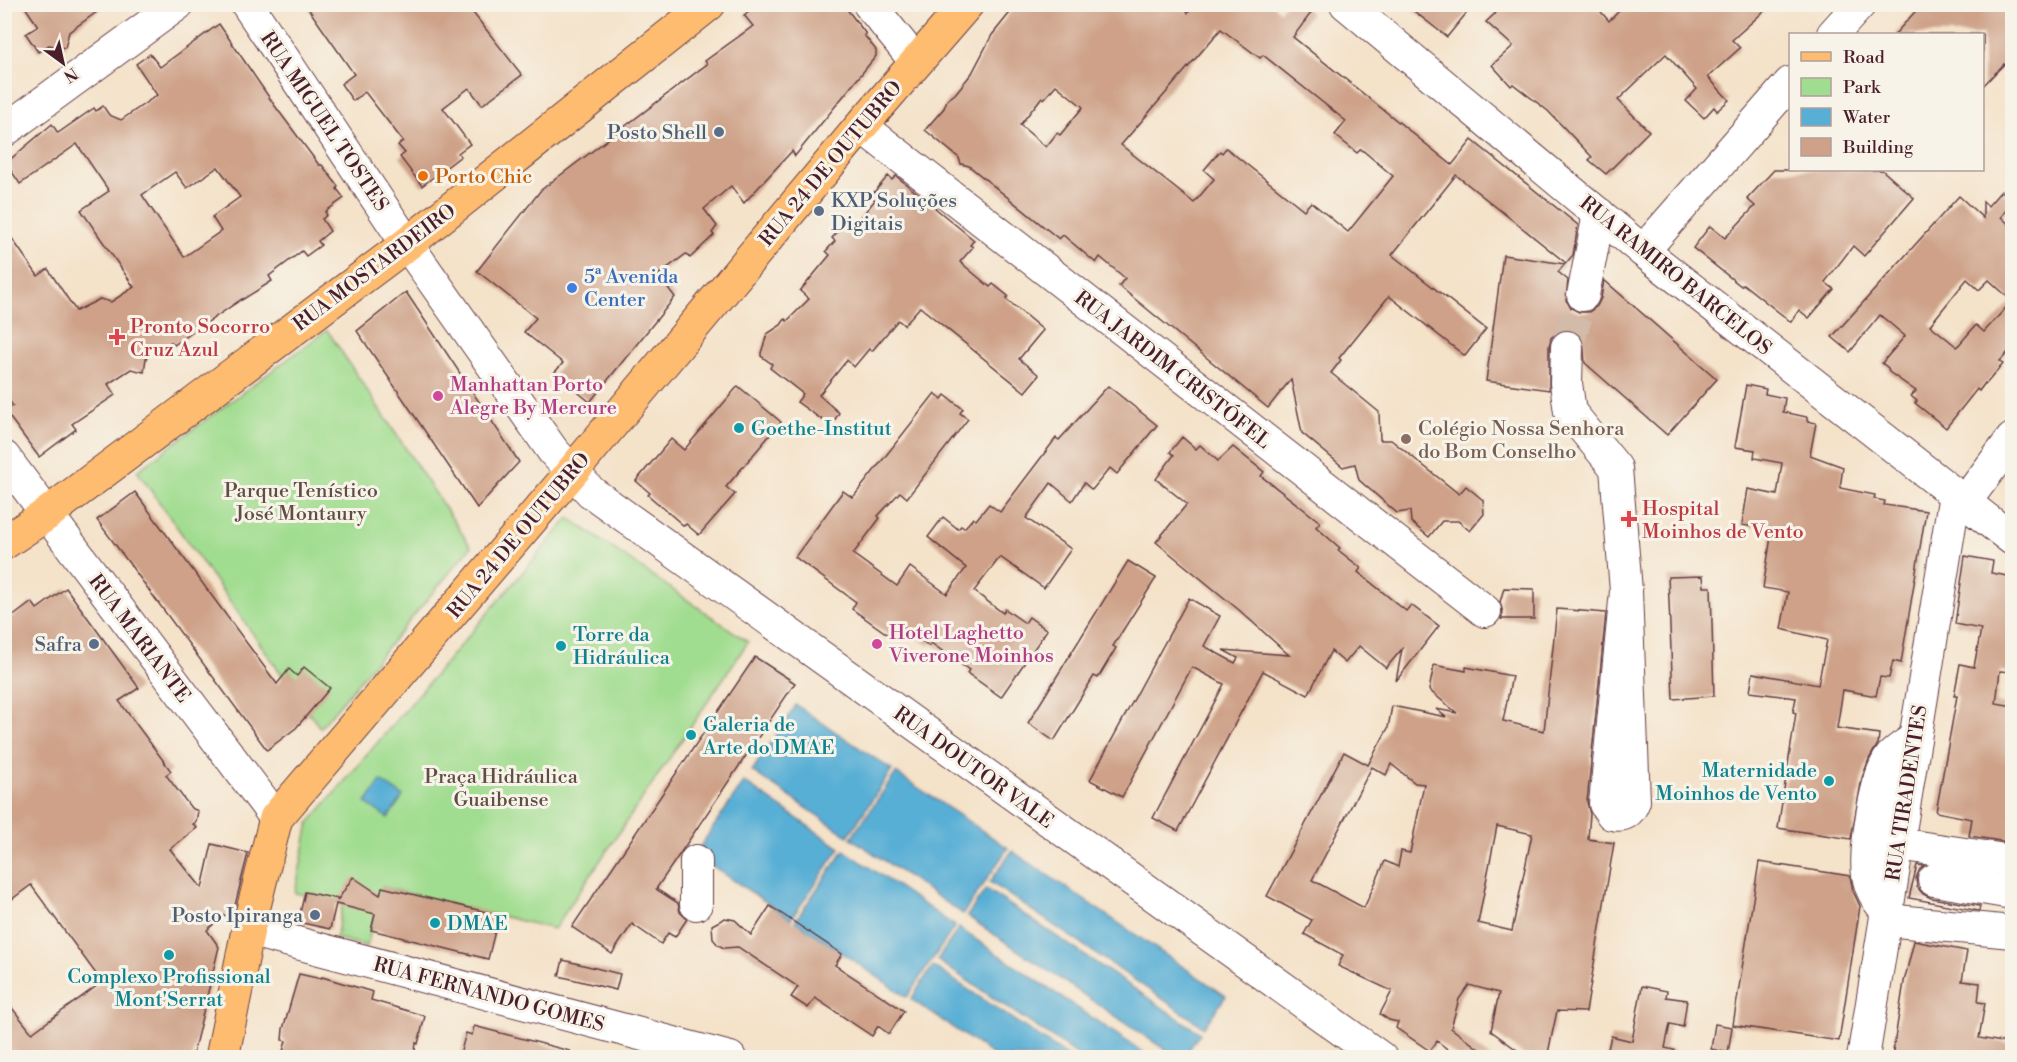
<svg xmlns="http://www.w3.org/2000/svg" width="2017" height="1062" font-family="'Libre Bodoni',serif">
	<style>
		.green { fill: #a1dd90; stroke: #767e5e; stroke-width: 1.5 }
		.water { fill: #58afd5; stroke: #516780; stroke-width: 1.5 }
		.building { fill: #cea188; fill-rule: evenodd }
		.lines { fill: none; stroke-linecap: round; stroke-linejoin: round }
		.minor-tunnel { stroke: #d2bba9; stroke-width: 32; stroke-dasharray: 32 16; stroke-linecap: butt }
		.minor-casing { stroke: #643c43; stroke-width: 34 }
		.major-casing { stroke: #643c43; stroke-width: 35 }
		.minor { stroke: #fff; stroke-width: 32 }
		.major { stroke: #febc70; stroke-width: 33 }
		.service-dot { fill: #5c6f8a; stroke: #f7f3e8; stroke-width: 2 }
		.food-dot { fill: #e8710a; stroke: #f7f3e8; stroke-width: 2 }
		.shop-dot { fill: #3f7fe0; stroke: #f7f3e8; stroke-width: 2 }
		.health-dot { fill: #e0444e; stroke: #f7f3e8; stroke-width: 2 }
		.hotel-dot { fill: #d1479c; stroke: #f7f3e8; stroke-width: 2 }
		.culture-dot { fill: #0f9aa8; stroke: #f7f3e8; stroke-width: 2 }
		.education-dot { fill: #8d6e63; stroke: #f7f3e8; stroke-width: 2 }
		.labels { text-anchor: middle; stroke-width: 6; stroke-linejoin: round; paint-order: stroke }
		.street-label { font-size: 20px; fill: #4a1f2b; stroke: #f7f3e8 }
		.service-label { font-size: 20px; fill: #4e5e75; stroke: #f7f3e8; text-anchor: end }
		.food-label { font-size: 20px; fill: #c56008; stroke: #f7f3e8; text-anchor: start }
		.shop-label { font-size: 20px; fill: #366cbe; stroke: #f7f3e8; text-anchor: start }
		.health-label { font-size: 20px; fill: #be3a42; stroke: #f7f3e8; text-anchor: start }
		.hotel-label { font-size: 20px; fill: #b23c85; stroke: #f7f3e8; text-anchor: start }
		.culture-label { font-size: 20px; fill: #0d838f; stroke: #f7f3e8; text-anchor: start }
		.education-label { font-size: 20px; fill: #785e54; stroke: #f7f3e8; text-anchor: start }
		.park-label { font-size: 20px; fill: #604e44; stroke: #f7f3e8 }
	</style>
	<rect width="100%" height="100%" fill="#f7f3e8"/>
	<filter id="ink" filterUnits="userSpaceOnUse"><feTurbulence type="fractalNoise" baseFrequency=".0167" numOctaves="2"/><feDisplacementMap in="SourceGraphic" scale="12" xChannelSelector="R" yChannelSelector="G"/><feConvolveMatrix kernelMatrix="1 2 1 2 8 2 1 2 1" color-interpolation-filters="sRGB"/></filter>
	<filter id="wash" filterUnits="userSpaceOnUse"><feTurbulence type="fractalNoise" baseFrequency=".008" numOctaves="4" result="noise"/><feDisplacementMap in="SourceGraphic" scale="24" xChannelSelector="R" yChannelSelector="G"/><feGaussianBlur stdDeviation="1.35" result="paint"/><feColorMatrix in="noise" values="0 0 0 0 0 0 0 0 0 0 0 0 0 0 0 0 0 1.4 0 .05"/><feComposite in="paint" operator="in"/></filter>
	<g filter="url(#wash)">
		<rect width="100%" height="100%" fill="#f4e2c9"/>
		<g class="green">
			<path d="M 327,330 L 471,547 L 320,728 L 137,471 Z"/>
			<path d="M 569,518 L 748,642 L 554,929 L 382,887 L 367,946 L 336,938 L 343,902 L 295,893 L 309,823 Z"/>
		</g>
		<g class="water">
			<path d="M 796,705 L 892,770 L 848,836 L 752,771 Z"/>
			<path d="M 896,773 L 1008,848 L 963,914 L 851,838 Z"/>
			<path d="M 381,781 L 403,796 L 388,818 L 366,803 Z"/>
			<path d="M 744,782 L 840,848 L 791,919 L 695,854 Z"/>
			<path d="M 844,850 L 955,926 L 907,997 L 795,921 Z"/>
			<path d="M 1012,851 L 1226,996 L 1204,1027 L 990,882 Z"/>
			<path d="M 986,889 L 1200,1033 L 1184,1057 L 1176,1057 L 967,916 Z"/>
			<path d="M 959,928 L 1150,1057 L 1081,1057 L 937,960 Z"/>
			<path d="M 933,966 L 1069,1057 L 996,1057 L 911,999 Z"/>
		</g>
		<g id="blocks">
			<g class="building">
				<path d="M 23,4 L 108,4 L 69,32 L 65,48 L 49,45 L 38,52 L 26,34 L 38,26 Z"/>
				<path d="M 305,4 L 466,4 L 522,75 L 482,105 L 469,88 L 443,108 L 470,144 L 458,153 L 461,156 L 422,186 L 400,157 L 405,153 L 398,145 L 403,141 L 365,92 L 353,101 L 341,84 L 354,74 Z"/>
				<path d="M 758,4 L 843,4 L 866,34 L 864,35 L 876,50 L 876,56 L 795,156 L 792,151 L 744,203 L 731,186 L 704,209 L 717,226 L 712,233 L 714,235 L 690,258 L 686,254 L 658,275 L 675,297 L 590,402 L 554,373 L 563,363 L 524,332 L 536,318 L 477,271 L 541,190 L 707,64 L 705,61 L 753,26 L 744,15 Z"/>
				<path d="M 1017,4 L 1177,4 L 1188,13 L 1195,4 L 1272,4 L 1280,11 L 1285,4 L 1300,4 L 1311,13 L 1293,37 L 1452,165 L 1472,140 L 1578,225 L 1573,255 L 1566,263 L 1456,175 L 1392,255 L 1486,329 L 1465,356 L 1389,296 L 1339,358 L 1341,360 L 1331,373 L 1379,412 L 1380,440 L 1391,440 L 1459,494 L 1466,486 L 1483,500 L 1484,514 L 1470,531 L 1458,521 L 1442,521 L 1429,537 L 1411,522 L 1410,511 L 1397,513 L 1359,480 L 1355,464 L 1343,467 L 1302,433 L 1291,379 L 1268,408 L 1119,286 L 1125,278 L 1100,257 L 1096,263 L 1063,235 L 1059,239 L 969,166 L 961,164 L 959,158 L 925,130 L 944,108 L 947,100 L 955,94 L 972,73 L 992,35 ZM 1221,29 L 1260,58 L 1263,55 L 1346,121 L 1335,135 L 1357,153 L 1361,149 L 1393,176 L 1348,232 L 1311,202 L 1304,210 L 1226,148 L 1222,153 L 1220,151 L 1204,170 L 1214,179 L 1194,203 L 1121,145 ZM 1056,85 L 1083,107 L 1060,135 L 1057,133 L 1046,147 L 1020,125 L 1042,97 L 1044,99 Z"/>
				<path d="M 1405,4 L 1474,4 L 1447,37 Z"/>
				<path d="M 1505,4 L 1594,4 L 1609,21 L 1626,4 L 1772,4 L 1732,40 L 1740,48 L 1708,77 L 1729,100 L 1717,111 L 1714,107 L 1704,118 L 1686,101 L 1697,89 L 1666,54 L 1618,100 L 1649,131 L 1606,174 L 1589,160 L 1592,157 L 1548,111 L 1513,84 L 1511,86 L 1492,65 L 1513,46 L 1486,22 Z"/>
				<path d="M 1922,4 L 2013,4 L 2013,71 L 2004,64 L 1983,86 L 1983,34 L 1895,34 Z"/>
				<path d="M 219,24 L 275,106 L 319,165 L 322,165 L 338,186 L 337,189 L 344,198 L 325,212 L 327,215 L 322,219 L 330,231 L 318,241 L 321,245 L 306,256 L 302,251 L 269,276 L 272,281 L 242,300 L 242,299 L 174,345 L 171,342 L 146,358 L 144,372 L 131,369 L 108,384 L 115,395 L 72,424 L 76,429 L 39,457 L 5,411 L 13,406 L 4,394 L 4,227 L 38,276 L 48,269 L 76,311 L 100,299 L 111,302 L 134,287 L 81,210 L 109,191 L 77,144 L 20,184 L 6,163 L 52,124 L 58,133 L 94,108 L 96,111 L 103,106 L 109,115 L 121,120 L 157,95 L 136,64 L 150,54 L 160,67 ZM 218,167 L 240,197 L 212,217 L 221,231 L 184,257 L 142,195 L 175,172 L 187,188 Z"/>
				<path d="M 1774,170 L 1882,170 L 1914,198 L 1864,256 L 1853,246 L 1825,282 L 1834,289 L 1809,318 L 1799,310 L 1791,322 L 1743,284 L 1741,286 L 1693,248 L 1710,226 L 1725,238 L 1755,206 L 1747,199 Z"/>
				<path d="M 888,176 L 892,180 L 896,176 L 974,240 L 970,245 L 973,247 L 960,262 L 990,287 L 993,284 L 1008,296 L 1006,299 L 1043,330 L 1019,359 L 1039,375 L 1025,392 L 920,307 L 904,325 L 898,320 L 872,351 L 869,349 L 854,367 L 847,360 L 819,395 L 839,413 L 831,426 L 797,402 L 803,394 L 770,368 L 772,364 L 761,356 L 761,353 L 767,334 L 781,325 L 785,319 L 787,321 L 809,299 L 800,291 L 830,255 L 826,251 L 835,241 L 832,238 L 846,223 L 852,228 L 875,200 L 871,196 Z"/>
				<path d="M 2001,191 L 2013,201 L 2001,217 L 2013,228 L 2013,347 L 2000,361 L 2003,364 L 1986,384 L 1985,383 L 1979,391 L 1977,389 L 1946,428 L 1915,403 L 1917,401 L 1911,396 L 1916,391 L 1889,372 L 1888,368 L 1882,363 L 1905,336 L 1880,315 L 1850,352 L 1832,337 L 1959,196 L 1983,218 L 1983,201 L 1988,206 ZM 1967,279 L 1979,290 L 1989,280 L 2012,301 L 1984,332 L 1976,325 L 1957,347 L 1930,325 Z"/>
				<path d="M 1503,255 L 1565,264 L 1558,272 L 1568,280 L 1566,300 L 1571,308 L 1579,312 L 1589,312 L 1597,306 L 1601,298 L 1604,280 L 1717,379 L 1667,435 L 1585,363 L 1583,339 L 1577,332 L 1568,329 L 1559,331 L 1551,338 L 1549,346 L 1549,390 L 1486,381 Z"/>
				<path d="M 406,292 L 519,462 L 477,508 L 357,331 Z"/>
				<path d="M 1746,385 L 1766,389 L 1765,394 L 1785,398 L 1783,412 L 1807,417 L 1807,421 L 1816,423 L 1810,455 L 1843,467 L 1840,488 L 1875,495 L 1874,499 L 1885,501 L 1884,505 L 1926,511 L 1901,663 L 1893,661 L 1889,678 L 1880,677 L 1876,696 L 1843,690 L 1837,728 L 1879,734 L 1878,744 L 1869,759 L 1862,778 L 1851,839 L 1778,828 L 1796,713 L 1793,712 L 1796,698 L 1750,692 L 1753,673 L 1818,685 L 1827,640 L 1781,629 L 1788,592 L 1763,588 L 1772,530 L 1742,525 L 1748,489 L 1777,495 L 1782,463 L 1754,458 L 1755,450 L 1735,447 Z"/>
				<path d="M 738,386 L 781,422 L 726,487 L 735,494 L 699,535 L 686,524 L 684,526 L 648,495 L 650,493 L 636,481 L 671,439 L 684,450 Z"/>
				<path d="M 1108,386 L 1157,425 L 1117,474 L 1110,468 L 1092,490 L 1084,483 L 1072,501 L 1051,483 L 1026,518 L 1071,549 L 1044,588 L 1000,557 L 974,591 L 1003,613 L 1005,609 L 1025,623 L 1029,617 L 1047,630 L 1001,697 L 967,673 L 969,670 L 931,643 L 929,646 L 899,624 L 890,636 L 852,609 L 856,602 L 795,557 L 843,491 L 852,497 L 855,495 L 935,393 L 942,399 L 945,395 L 963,409 L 960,413 L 968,419 L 907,498 L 900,492 L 878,516 L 880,518 L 853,554 L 897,586 L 910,567 L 947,594 L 966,568 L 928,537 L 943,517 L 958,529 L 961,526 L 964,528 L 968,524 L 973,518 L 976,520 L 989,504 L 1000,512 L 1056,438 L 1059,440 Z"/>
				<path d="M 1182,437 L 1196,449 L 1200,445 L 1218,461 L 1233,447 L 1264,472 L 1261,476 L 1320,522 L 1316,527 L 1340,548 L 1338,550 L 1361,568 L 1358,572 L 1406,611 L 1411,605 L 1439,626 L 1396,681 L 1402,649 L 1386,668 L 1359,646 L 1345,663 L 1331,651 L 1308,695 L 1263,671 L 1178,831 L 1153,818 L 1224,684 L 1192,667 L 1122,797 L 1090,780 L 1189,598 L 1220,616 L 1204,646 L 1235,663 L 1238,658 L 1223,650 L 1289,655 L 1239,610 L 1156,542 L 1187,504 L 1156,479 L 1174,455 L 1170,452 Z"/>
				<path d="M 135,492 L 277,684 L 289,669 L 297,676 L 304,667 L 330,688 L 296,728 L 267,750 L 97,520 Z"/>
				<path d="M 1965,556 L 1993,561 L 1991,573 L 2013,577 L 2013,672 L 2000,671 L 1996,703 L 2013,706 L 2013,843 L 1969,836 L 1972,819 L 1936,812 L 1957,696 L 1954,696 L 1960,664 L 1974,667 L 1981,629 L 1955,624 Z"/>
				<path d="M 1128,561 L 1156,578 L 1113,646 L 1116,648 L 1098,678 L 1094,676 L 1054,741 L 1028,723 Z"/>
				<path d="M 1703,576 L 1704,587 L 1711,587 L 1714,696 L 1673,699 L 1668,577 Z"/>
				<path d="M 66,588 L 139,688 L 119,701 L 171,771 L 166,775 L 191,808 L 198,811 L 196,822 L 193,824 L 197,828 L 170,849 L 202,888 L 212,844 L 248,853 L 232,917 L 224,915 L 207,930 L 219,947 L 192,1058 L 4,1058 L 4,998 L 32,1033 L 102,982 L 31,885 L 4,905 L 4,623 L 32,602 L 37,609 Z"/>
				<path d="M 1504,588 L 1534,589 L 1534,619 L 1501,619 L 1503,613 L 1500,602 Z"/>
				<path d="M 1557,609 L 1606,613 L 1587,802 L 1590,814 L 1588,839 L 1614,843 L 1586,1012 L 1557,1011 L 1547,1058 L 1528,1058 L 1491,1031 L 1499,993 L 1469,985 L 1459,999 L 1451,1028 L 1491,1058 L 1459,1058 L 1437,1041 L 1430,1051 L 1396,1028 L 1398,1022 L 1389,1020 L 1380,1014 L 1392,991 L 1338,966 L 1343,955 L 1304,934 L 1312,920 L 1267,896 L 1344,752 L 1368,765 L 1388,728 L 1392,706 L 1446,717 L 1436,709 L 1457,713 L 1429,690 L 1434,665 L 1466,671 L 1466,667 L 1512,676 L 1503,721 L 1544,731 ZM 1391,764 L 1415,783 L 1424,784 L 1410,853 L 1401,851 L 1398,867 L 1385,861 L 1364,908 L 1312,880 L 1372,767 L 1386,775 ZM 1497,826 L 1532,834 L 1512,931 L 1478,923 Z"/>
				<path d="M 755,657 L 795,683 L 656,889 L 678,903 L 680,912 L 687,919 L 675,937 L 668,933 L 661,944 L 632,924 L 612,954 L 572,927 Z"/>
				<path d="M 1759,862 L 1850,876 L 1853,891 L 1860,906 L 1839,1041 L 1733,1025 Z"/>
				<path d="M 1917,865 L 1924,866 L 1920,869 L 1916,878 L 1917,887 L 1923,894 L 1931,898 L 1980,906 L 1979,911 L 1909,898 Z"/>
				<path d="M 353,877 L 380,895 L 382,887 L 499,915 L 488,959 L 371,930 L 375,914 L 336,904 L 330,929 L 298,922 L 305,892 L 338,899 L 337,901 Z"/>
				<path d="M 770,906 L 842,954 L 835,965 L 904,1011 L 889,1034 L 878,1026 L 872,1036 L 815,998 L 808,1008 L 791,997 L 798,987 L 738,947 L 724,948 L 718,945 L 713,939 L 712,925 L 725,918 L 735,920 L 751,935 Z"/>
				<path d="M 1914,941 L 1967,951 L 1962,981 L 1980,983 L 1978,1002 L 1985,1003 L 1979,1038 L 2013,1044 L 2013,1058 L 1892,1058 L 1904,982 Z"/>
				<path d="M 563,960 L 620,974 L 616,990 L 559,976 Z"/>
				<path d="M 299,974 L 321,979 L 322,977 L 373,992 L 371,1000 L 425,1016 L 418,1044 L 416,1043 L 414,1058 L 281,1058 L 286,1041 L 282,1040 L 283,1029 Z"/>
				<path d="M 1642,986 L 1667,991 L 1666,997 L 1687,1000 L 1683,1027 L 1670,1024 L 1665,1048 L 1674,1050 L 1673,1058 L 1606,1058 L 1611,1036 L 1632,1041 Z"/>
				<path d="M 1715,1024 L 1732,1027 L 1728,1053 L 1711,1049 Z"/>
				<path d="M 474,1026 L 570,1051 L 570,1058 L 459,1058 L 466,1033 L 472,1035 Z"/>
			</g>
		</g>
	</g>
	<g filter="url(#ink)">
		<use href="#blocks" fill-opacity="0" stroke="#643c43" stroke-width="1.5"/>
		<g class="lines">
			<path class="minor-tunnel" d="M 1567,347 L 1583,295"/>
			<defs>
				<g id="minor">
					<path d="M 247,4 L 407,244 L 553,451 L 591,492 L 1381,1058"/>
					<path d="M 869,4 L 916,62"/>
					<path d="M 1346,4 L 1643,251 L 2012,539"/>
					<path d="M 1833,34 L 1860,4"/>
					<path d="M 861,126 L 1485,611"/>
					<path d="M 4,131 L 178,4"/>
					<path d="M 1643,251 L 1790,83"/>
					<path d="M 1583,295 L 1599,214"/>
					<path d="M 1567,347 L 1566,383 L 1570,412 L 1616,468 L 1626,591 L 1634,801 C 1630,812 1624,817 1612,814 L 1605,804 L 1626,591"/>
					<path d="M 4,457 L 276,818"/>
					<path d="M 1965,502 L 2012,439"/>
					<path d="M 1898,844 L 2012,861"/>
					<path d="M 696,861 L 696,904"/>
					<path d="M 1934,880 L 2012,893"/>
					<path d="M 1887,912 C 1879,902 1872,893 1869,880 C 1863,856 1875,778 1890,758 C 1896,750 1908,744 1915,738"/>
					<path d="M 1886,920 L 2012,932"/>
					<path d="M 248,930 L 730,1058"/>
					<path d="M 1863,1058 L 1955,494"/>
				</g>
				<g id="major">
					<path d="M 4,543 L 47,514 L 407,244 L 709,4"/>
					<path d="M 222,1058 L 248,930 L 276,818 L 571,473 L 861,126 L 967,4"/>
				</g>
			</defs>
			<use href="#minor" class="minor-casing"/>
			<use href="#major" class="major-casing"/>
			<use href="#minor" class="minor"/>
			<use href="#major" class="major"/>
		</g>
	</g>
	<g class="service-dot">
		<circle cx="719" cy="132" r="6"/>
		<circle cx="819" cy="211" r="6"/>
		<circle cx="94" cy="644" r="6"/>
		<circle cx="315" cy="915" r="6"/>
	</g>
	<circle class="food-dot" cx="423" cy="176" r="6"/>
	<circle class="shop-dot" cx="572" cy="288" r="6"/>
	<g class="health-dot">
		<path d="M114 328h6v6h6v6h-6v6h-6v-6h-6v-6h6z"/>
		<path d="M1626 510h6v6h6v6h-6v6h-6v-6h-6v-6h6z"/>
	</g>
	<g class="hotel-dot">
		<circle cx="438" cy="396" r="6"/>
		<circle cx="877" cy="644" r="6"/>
	</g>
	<g class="culture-dot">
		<circle cx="739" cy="428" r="6"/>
		<circle cx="561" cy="646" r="6"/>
		<circle cx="691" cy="735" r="6"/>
		<circle cx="1829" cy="781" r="6"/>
		<circle cx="435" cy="923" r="6"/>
		<circle cx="169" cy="955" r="6"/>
	</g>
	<circle class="education-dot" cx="1406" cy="439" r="6"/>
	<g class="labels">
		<g class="street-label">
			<text transform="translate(325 121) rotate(56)" y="7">RUA MIGUEL TOSTES</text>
			<text transform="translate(830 163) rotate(-50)" y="7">RUA 24 DE OUTUBRO</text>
			<text transform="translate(374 267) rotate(-37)" y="7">RUA MOSTARDEIRO</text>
			<text transform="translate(1676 275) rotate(39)" y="7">RUA RAMIRO BARCELOS</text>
			<text transform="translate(1173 369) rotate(38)" y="7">RUA JARDIM CRISTÓFEL</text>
			<text transform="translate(518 535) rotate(-50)" y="7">RUA 24 DE OUTUBRO</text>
			<text transform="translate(140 638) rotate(53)" y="7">RUA MARIANTE</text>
			<text transform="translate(974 767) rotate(36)" y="7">RUA DOUTOR VALE</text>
			<text transform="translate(1906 793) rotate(-81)" y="7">RUA TIRADENTES</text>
			<text transform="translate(489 994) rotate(15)" y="7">RUA FERNANDO GOMES</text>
		</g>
		<g class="service-label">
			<text x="707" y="139">Posto Shell</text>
			<text x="831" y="207" text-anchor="start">KXP Soluções<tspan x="831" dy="23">Digitais</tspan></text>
			<text x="82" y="651">Safra</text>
			<text x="303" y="922">Posto Ipiranga</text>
		</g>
		<g class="food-label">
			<text x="435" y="183">Porto Chic</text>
		</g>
		<g class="shop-label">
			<text x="584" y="283">5ª Avenida<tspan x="584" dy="23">Center</tspan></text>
		</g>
		<g class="health-label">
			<text x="130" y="333">Pronto Socorro<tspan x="130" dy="23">Cruz Azul</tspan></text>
			<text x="1642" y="515">Hospital<tspan x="1642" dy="23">Moinhos de Vento</tspan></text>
		</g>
		<g class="hotel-label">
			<text x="450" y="391">Manhattan Porto<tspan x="450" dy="23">Alegre By Mercure</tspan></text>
			<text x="889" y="639">Hotel Laghetto<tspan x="889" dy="23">Viverone Moinhos</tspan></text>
		</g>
		<g class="culture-label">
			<text x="751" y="435">Goethe-Institut</text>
			<text x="573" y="641">Torre da<tspan x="573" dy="23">Hidráulica</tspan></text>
			<text x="703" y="731">Galeria de<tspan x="703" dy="23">Arte do DMAE</tspan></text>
			<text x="1817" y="777" text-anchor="end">Maternidade<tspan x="1817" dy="23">Moinhos de Vento</tspan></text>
			<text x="447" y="930">DMAE</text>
			<text x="169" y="983" text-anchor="middle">Complexo Profissional<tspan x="169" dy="23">Mont'Serrat</tspan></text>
		</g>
		<g class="education-label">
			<text x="1418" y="435">Colégio Nossa Senhora<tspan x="1418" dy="23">do Bom Conselho</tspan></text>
		</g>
		<g class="park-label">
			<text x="301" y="497">Parque Tenístico<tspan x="301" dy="23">José Montaury</tspan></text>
			<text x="501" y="783">Praça Hidráulica<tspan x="501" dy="23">Guaibense</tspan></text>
		</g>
	</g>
	<rect width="2017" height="1062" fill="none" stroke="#f7f3e8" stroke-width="24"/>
	<rect x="1789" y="33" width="195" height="138" fill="#f7f3e8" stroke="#b29e9c" stroke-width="1.5"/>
	<rect x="1801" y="52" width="30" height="9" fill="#febc70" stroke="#b29e9c" stroke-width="1.5"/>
	<text x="1843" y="63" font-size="18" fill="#4a1f2b">Road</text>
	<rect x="1801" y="78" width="30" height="18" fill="#a1dd90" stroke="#b29e9c" stroke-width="1.5"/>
	<text x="1843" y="93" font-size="18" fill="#4a1f2b">Park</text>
	<rect x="1801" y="108" width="30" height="18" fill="#58afd5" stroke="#b29e9c" stroke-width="1.5"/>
	<text x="1843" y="123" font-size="18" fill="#4a1f2b">Water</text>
	<rect x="1801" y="138" width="30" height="18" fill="#cea188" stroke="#b29e9c" stroke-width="1.5"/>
	<text x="1843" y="153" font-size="18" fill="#4a1f2b">Building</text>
	<g transform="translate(63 63) rotate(147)" stroke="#f7f3e8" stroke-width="4.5" paint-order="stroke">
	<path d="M0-4.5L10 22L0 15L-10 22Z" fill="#4a1f2b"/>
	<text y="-9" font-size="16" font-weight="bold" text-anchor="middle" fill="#4a1f2b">N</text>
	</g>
</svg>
